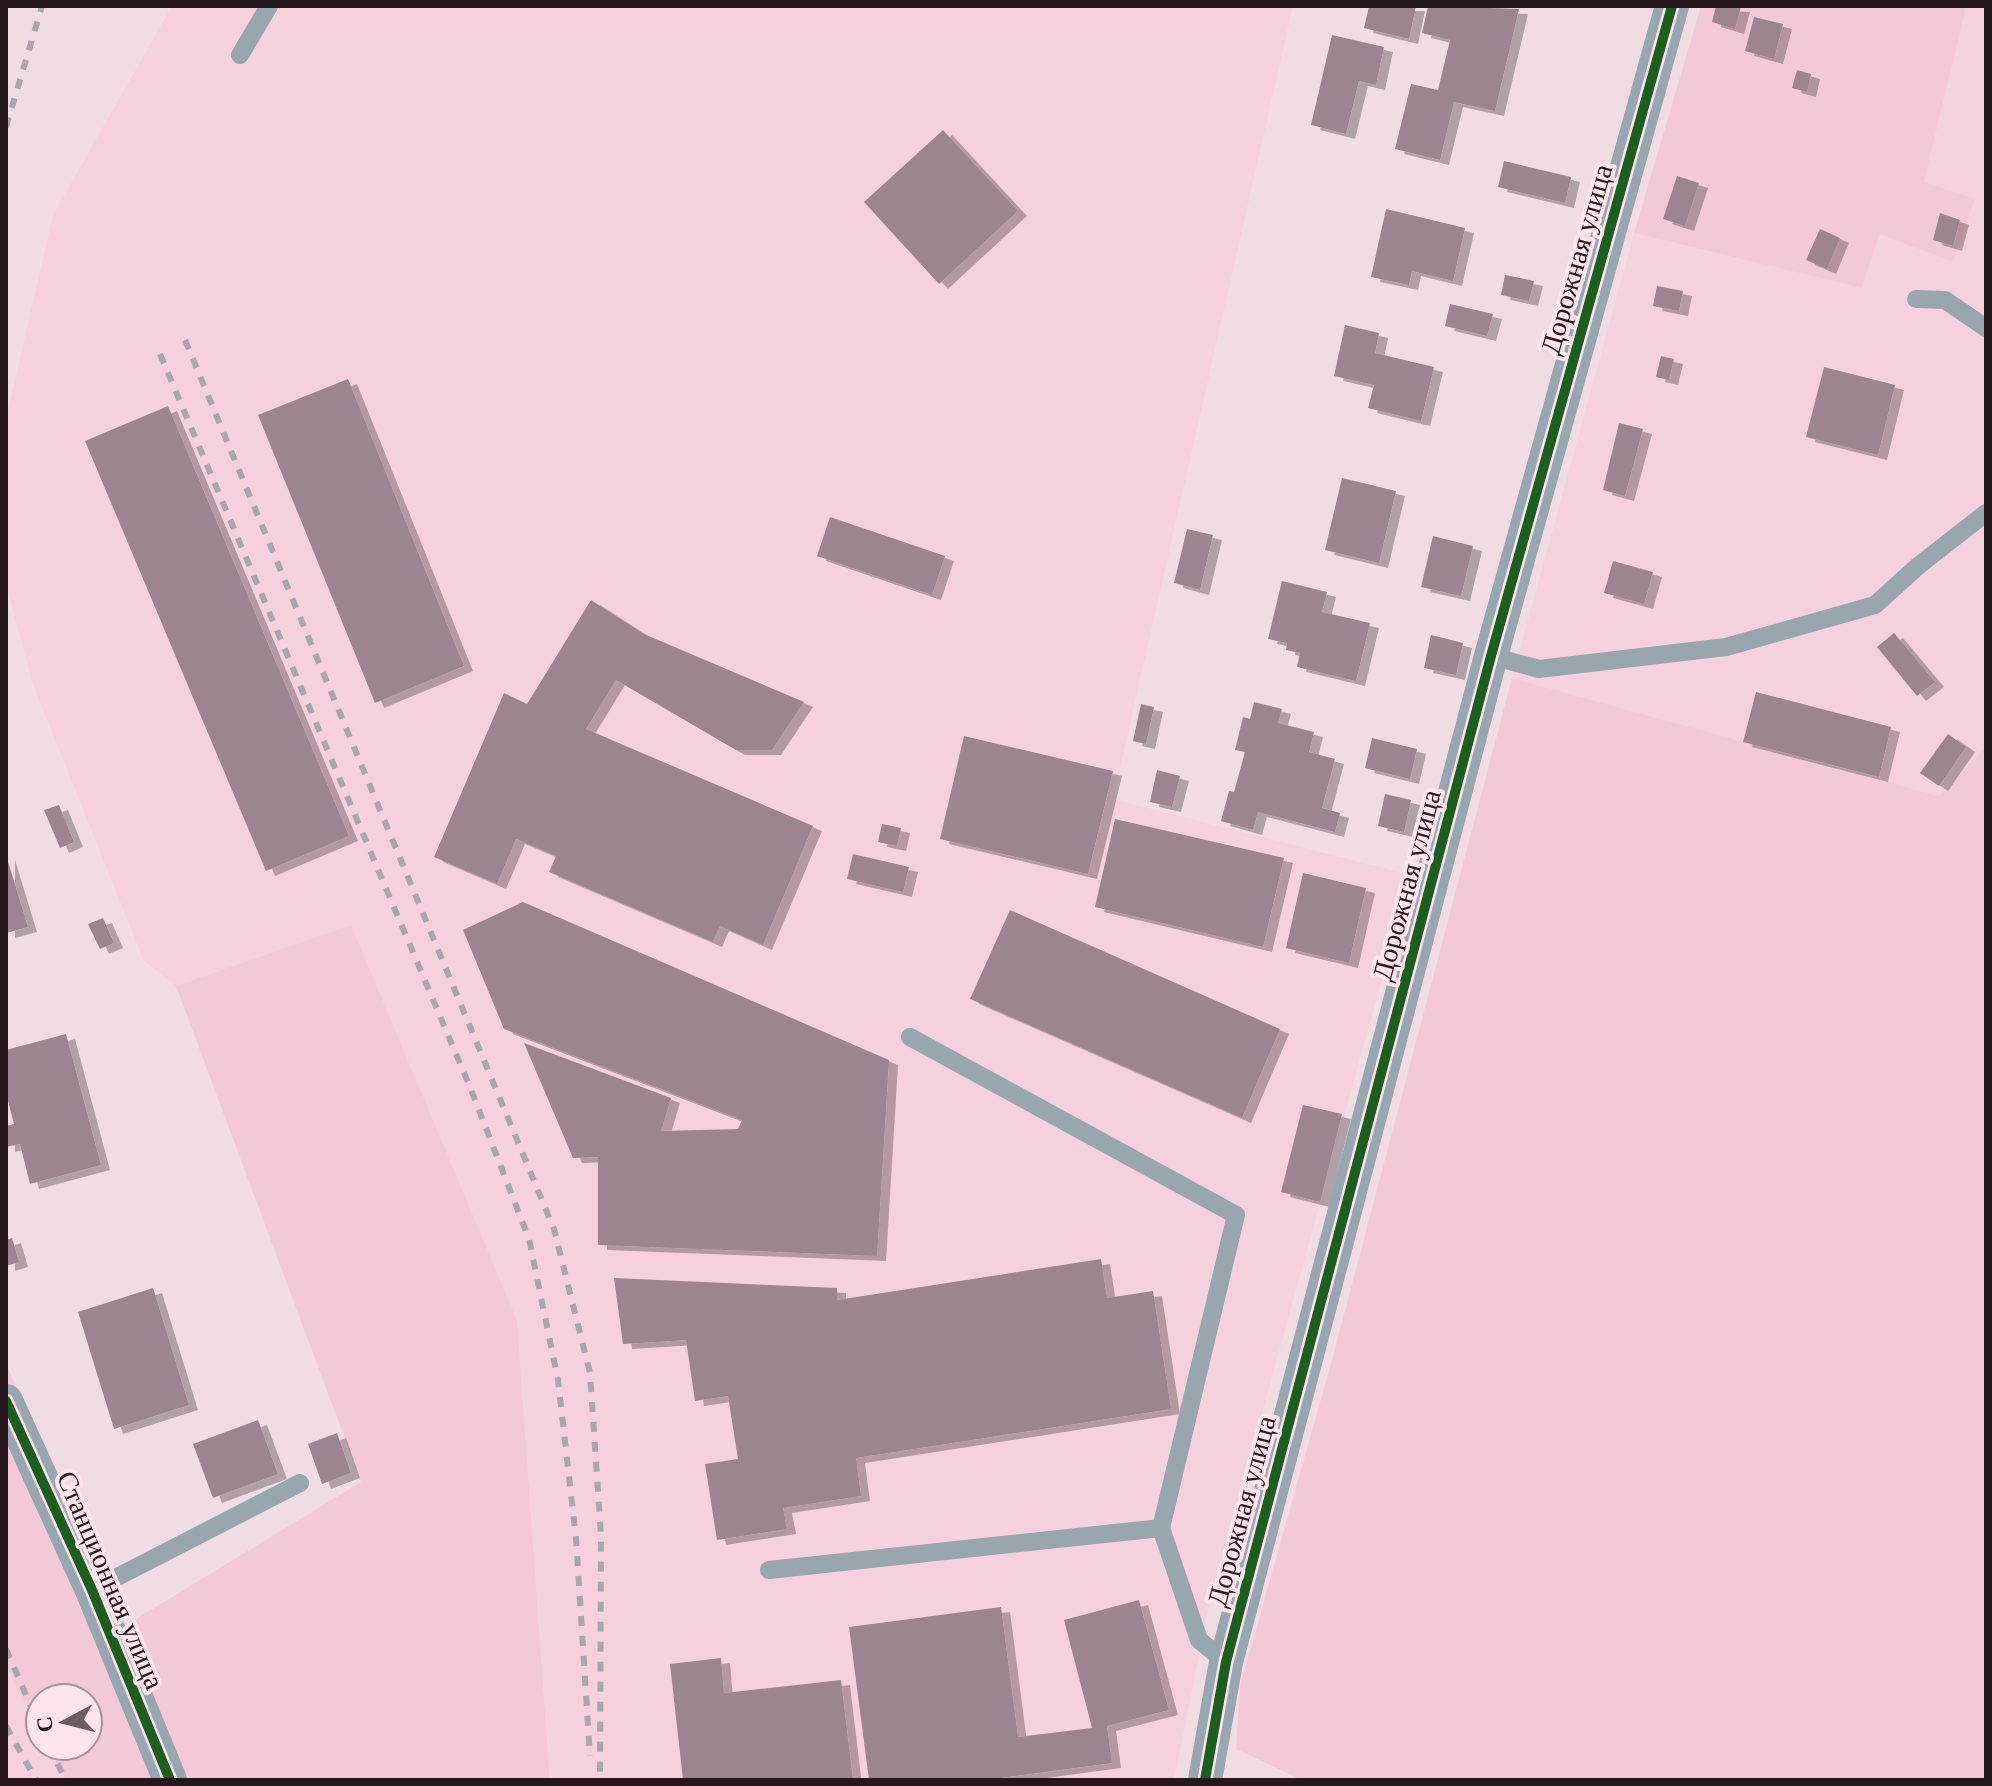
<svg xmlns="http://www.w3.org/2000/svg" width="1992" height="1786" font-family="Georgia,serif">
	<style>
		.built { fill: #f5d1dd }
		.green { fill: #f3c9d7 }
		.building { fill: #9d858f; filter: url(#shadow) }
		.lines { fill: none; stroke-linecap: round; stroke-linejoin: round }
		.lane { stroke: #98a6b0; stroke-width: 18 }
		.street { stroke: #98a6b0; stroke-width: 34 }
		.rail { stroke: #a9a6ad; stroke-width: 6; stroke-dasharray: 10 10; stroke-linecap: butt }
		.cycleway-casing { stroke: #fee5ed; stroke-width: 15 }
		.cycleway { stroke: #1b5e20; stroke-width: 10 }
		.labels { text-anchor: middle; stroke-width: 8; stroke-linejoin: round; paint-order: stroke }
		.street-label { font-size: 28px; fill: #25171c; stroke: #fee5ed }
	</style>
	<defs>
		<filter id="shadow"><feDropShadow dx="9" dy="5" stdDeviation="0" flood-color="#0004"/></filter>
	</defs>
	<rect width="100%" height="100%" fill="#f2dce4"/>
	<g class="built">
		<path d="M 172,6 L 1293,6 L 1113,799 L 1411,875 L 1211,1597 L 1174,1780 L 550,1780 L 517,1320 L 351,926 L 176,986 L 144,961 L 33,685 L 6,584 L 6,419 L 53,215 Z"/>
		<path d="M 1955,6 L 1986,6 L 1986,747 L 1939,796 L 1512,678 L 1634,233 L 1862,288 L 1880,234 L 1924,183 L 1966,10 Z"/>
		<path d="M 6,1666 L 40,1730 L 40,1746 L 48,1746 L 66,1780 L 6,1780 Z"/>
	</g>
	<g class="green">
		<path d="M 1701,6 L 1955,6 L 1966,9 L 1924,182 L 1975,199 L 1953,262 L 1880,234 L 1862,288 L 1634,233 Z"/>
		<path d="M 1512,678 L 1939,796 L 1986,747 L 1986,1780 L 1302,1780 L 1236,1749 L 1240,1686 L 1332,1360 Z"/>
		<path d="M 351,925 L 517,1320 L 550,1780 L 66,1780 L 48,1746 L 88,1746 L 88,1698 L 40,1698 L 40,1730 L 6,1666 L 6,1364 L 126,1625 L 361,1482 L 176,986 Z"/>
	</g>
	<g class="building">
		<path d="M 1369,6 L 1416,6 L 1409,39 L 1364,28 Z"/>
		<path d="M 1428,6 L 1519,9 L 1495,111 L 1454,102 L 1440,160 L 1395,149 L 1411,84 L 1438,90 L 1450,40 L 1422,33 Z"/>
		<path d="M 1716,6 L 1741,7 L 1735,29 L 1712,22 Z"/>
		<path d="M 1754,17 L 1783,24 L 1774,59 L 1745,51 Z"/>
		<path d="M 1332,35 L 1384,47 L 1376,85 L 1359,81 L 1346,134 L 1311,125 Z"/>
		<path d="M 1797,70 L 1811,74 L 1807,92 L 1792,88 Z"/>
		<path d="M 943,130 L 1018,211 L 939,284 L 864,202 Z"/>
		<path d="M 1504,161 L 1571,177 L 1565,203 L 1498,187 Z"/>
		<path d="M 1677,176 L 1699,183 L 1685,226 L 1663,219 Z"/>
		<path d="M 1386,209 L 1465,228 L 1453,281 L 1412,271 L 1409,285 L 1371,277 Z"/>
		<path d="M 1940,213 L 1960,220 L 1953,246 L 1933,240 Z"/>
		<path d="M 1820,229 L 1840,238 L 1827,269 L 1806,260 Z"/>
		<path d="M 1505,275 L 1534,281 L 1529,301 L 1501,295 Z"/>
		<path d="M 1657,286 L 1683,291 L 1679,311 L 1653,306 Z"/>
		<path d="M 1450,304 L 1493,314 L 1487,336 L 1445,326 Z"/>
		<path d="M 1345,325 L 1379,333 L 1375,353 L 1434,367 L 1421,421 L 1368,408 L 1374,385 L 1334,376 Z"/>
		<path d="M 1661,356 L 1674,359 L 1669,380 L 1656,377 Z"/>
		<path d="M 1824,367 L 1895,385 L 1878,455 L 1806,437 Z"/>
		<path d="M 348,379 L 464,666 L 375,703 L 258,415 Z"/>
		<path d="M 168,406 L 349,836 L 266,871 L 85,441 Z"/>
		<path d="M 1619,423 L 1643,429 L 1625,496 L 1603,490 Z"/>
		<path d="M 1342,478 L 1396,491 L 1379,563 L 1325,550 Z"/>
		<path d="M 830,517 L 945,556 L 932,595 L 817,556 Z"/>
		<path d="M 1187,529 L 1213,535 L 1200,590 L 1174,583 Z"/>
		<path d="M 1433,536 L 1473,546 L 1461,596 L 1421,587 Z"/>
		<path d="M 1613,561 L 1653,572 L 1644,604 L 1604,593 Z"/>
		<path d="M 1282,581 L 1327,592 L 1322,612 L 1370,623 L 1356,681 L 1297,667 L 1300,653 L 1286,650 L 1287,643 L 1268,639 Z"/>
		<path d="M 591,600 L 644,634 L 804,702 L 772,750 L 736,750 L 616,680 L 586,729 L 813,826 L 763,945 L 720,926 L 713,942 L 549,872 L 556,856 L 516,839 L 497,884 L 434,857 L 504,693 L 527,704 Z"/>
		<path d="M 1894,633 L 1935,682 L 1917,696 L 1877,647 Z"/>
		<path d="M 1431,635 L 1463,643 L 1456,675 L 1424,668 Z"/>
		<path d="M 1756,692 L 1891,727 L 1879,777 L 1743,742 Z"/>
		<path d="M 1254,702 L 1282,709 L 1278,723 L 1314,732 L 1309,752 L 1335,759 L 1322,808 L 1340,813 L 1335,832 L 1258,812 L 1253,830 L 1221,821 L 1229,791 L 1234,792 L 1245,752 L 1235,750 L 1243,717 L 1250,719 Z"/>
		<path d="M 1141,704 L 1154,707 L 1146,744 L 1133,741 Z"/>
		<path d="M 1948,734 L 1966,747 L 1939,786 L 1920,773 Z"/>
		<path d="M 964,736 L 1113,771 L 1088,874 L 940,839 Z"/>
		<path d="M 1372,738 L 1417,749 L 1410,779 L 1365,768 Z"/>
		<path d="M 1157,770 L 1180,776 L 1172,807 L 1150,802 Z"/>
		<path d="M 1385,794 L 1411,800 L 1404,832 L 1378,826 Z"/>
		<path d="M 59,805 L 74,842 L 60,848 L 44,810 Z"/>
		<path d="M 1115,819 L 1284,858 L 1263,947 L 1095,907 Z"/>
		<path d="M 882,824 L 901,828 L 897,846 L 878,842 Z"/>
		<path d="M 853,854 L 909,867 L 903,892 L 847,879 Z"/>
		<path d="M 6,855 L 28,927 L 6,933 Z"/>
		<path d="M 1303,873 L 1366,888 L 1349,963 L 1286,948 Z"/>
		<path d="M 523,902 L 889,1060 L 877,1256 L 598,1245 L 598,1157 L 573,1158 L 524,1043 L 671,1098 L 661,1131 L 738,1129 L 742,1120 L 504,1029 L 463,930 Z"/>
		<path d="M 1010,910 L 1280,1029 L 1242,1118 L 970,999 Z"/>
		<path d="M 103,918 L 114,943 L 100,949 L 88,924 Z"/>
		<path d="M 66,1034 L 101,1165 L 30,1184 L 20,1144 L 6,1147 L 6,1126 L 14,1124 L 6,1093 L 6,1050 Z"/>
		<path d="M 1303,1105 L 1342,1114 L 1320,1202 L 1281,1192 Z"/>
		<path d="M 12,1238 L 19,1262 L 6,1266 L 6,1240 Z"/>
		<path d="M 1101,1259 L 1107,1298 L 1153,1291 L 1171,1409 L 856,1458 L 861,1496 L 783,1508 L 787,1529 L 717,1540 L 705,1464 L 738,1459 L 728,1396 L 695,1401 L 686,1340 L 623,1344 L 614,1278 L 837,1288 L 837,1300 Z"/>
		<path d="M 153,1288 L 189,1405 L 114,1429 L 78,1312 Z"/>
		<path d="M 258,1420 L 278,1474 L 213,1498 L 193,1444 Z"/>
		<path d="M 337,1433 L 351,1473 L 322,1484 L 308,1444 Z"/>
		<path d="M 1139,1600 L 1169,1710 L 1107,1726 L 1112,1763 L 985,1780 L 869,1780 L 849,1627 L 1001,1607 L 1018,1737 L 1092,1728 L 1064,1620 Z"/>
		<path d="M 721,1658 L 724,1693 L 841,1680 L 853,1780 L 683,1780 L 670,1664 Z"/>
	</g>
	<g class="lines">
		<g class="lane">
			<path d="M 240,55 L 269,6"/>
			<path d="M 1916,299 L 1945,300 L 1986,328"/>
			<path d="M 1491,656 L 1539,669 L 1726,647 L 1875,605 L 1918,566 L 1986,513"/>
			<path d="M 1161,1528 L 1199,1640 L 1226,1662"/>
			<path d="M 769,1570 L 1161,1528 L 1236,1215 L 910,1037"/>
			<path d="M 92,1590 L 300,1483"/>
		</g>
		<g class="street">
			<path d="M 6,1401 L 92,1590 L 170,1780"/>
			<path d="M 1205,1780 L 1226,1662 L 1491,656 L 1672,6"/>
		</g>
		<g class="rail">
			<path d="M 6,127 L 42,6"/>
			<path d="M 185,340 L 554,1229 L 590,1373 L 601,1536 L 600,1780"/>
			<path d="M 160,354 L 470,1087 L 529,1239 L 558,1380 L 576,1538 L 590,1756"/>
			<path d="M 6,1649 L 40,1727"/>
			<path d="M 6,1726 L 36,1780"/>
			<path d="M 48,1746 L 66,1780"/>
		</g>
		<defs>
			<g id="cycleway">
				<path d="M 6,1401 L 92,1590 L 170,1780"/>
				<path d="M 1205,1780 L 1226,1662 L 1491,656 L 1672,6"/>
			</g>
		</defs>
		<use href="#cycleway" class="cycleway-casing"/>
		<use href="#cycleway" class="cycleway"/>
	</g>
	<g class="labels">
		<g class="street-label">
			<text transform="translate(1576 259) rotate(-74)" y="10">Дорожная улица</text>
			<text transform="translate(1406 885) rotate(-75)" y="10">Дорожная улица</text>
			<text transform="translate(1241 1511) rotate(-75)" y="10">Дорожная улица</text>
			<text transform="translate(111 1580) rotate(67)" y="10">Станционная улица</text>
		</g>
	</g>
	<rect width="1992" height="1786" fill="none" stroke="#25171c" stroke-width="16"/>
	<g transform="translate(64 1722) rotate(263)"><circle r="38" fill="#fee5ed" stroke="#a79399" stroke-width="2"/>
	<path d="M0-6L14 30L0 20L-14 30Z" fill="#6d5c62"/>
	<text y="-12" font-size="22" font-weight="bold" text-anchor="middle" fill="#25171c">С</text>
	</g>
</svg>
